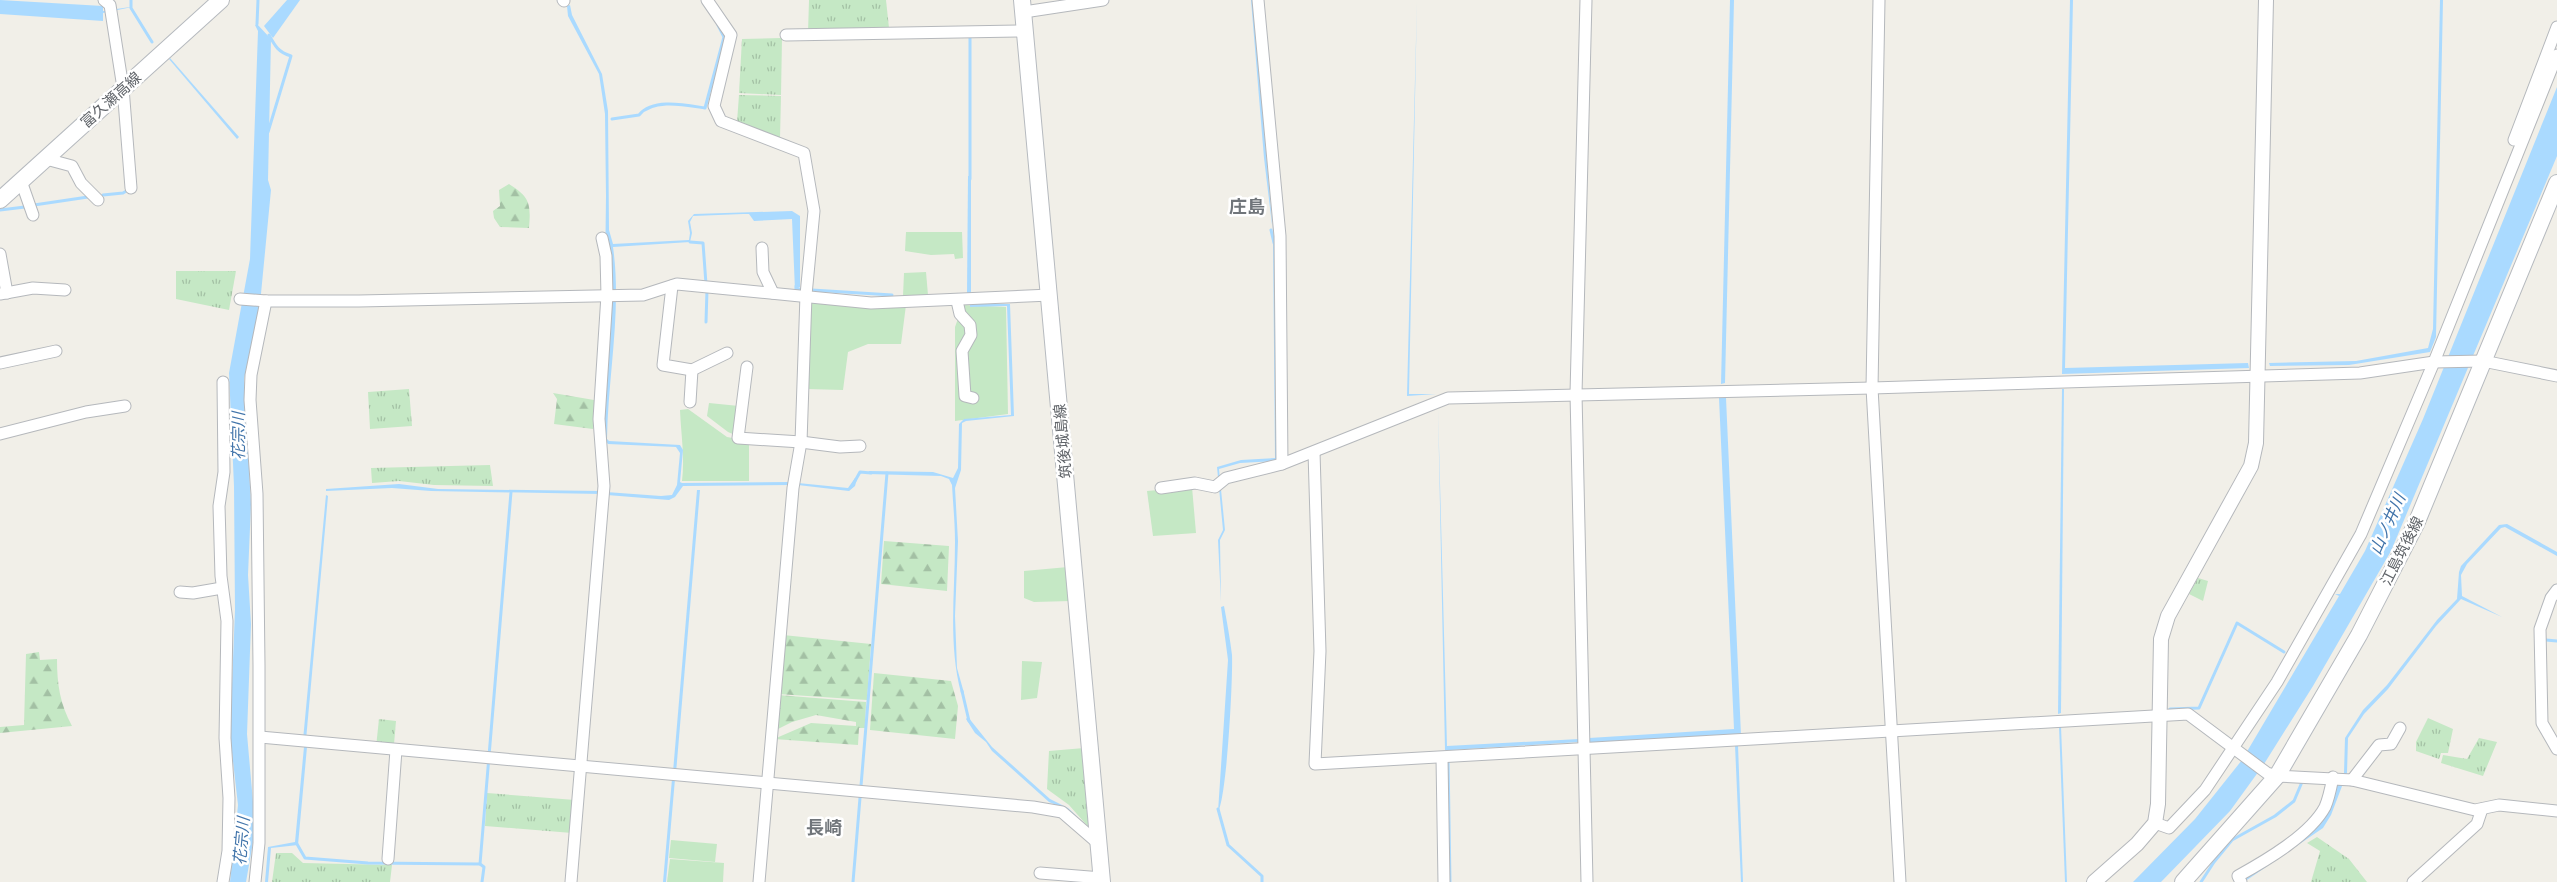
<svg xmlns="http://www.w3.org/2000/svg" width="2557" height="882" font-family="Barlow,'Noto Sans JP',sans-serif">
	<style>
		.grass { fill: url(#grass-tufts) }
		.forest { fill: url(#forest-firs) }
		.green { fill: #c5e8c5 }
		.water { fill: #aadaff }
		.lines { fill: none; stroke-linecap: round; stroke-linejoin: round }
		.stream { stroke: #aadaff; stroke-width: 3 }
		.minor-casing { stroke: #b5b8bc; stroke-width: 13 }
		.tertiary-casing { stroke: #b5b8bc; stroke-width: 16 }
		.secondary-casing { stroke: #b6babf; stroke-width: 18 }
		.minor { stroke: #fff; stroke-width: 11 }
		.tertiary { stroke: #fff; stroke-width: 14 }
		.secondary { stroke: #fff; stroke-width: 16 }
		.labels { text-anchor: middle; stroke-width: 5; stroke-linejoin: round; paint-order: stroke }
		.street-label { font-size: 15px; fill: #5f6368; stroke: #fff }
		.water-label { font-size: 16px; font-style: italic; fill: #4174aa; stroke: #fff }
		.quarter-label { font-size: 18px; font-weight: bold; fill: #70757a; stroke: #fff }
	</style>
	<defs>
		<pattern id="grass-tufts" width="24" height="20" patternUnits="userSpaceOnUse" patternTransform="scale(1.25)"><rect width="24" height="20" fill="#c5e8c5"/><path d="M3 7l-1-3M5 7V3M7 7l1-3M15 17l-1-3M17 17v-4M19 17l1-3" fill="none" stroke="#a3c0a4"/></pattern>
		<pattern id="forest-firs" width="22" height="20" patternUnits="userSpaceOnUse" patternTransform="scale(1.25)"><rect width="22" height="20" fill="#c5e8c5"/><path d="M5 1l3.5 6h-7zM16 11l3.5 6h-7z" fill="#a3c0a4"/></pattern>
	</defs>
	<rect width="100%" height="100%" fill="#f1efe8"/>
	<g class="grass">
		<path d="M 809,0 L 886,0 L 889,28 L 808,32 Z"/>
		<path d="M 782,38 L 781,95 L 739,93 L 742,39 Z"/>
		<path d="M 739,95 L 781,96 L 780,138 L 737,122 Z"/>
		<path d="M 176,271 L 236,271 L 229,310 L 176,299 Z"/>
		<path d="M 409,389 L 412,426 L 370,429 L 368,392 Z"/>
		<path d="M 490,465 L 493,486 L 434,485 L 399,481 L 372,483 L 371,468 Z"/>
		<path d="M 2198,578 L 2208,581 L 2203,601 L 2189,594 Z"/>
		<path d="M 2428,718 L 2453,729 L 2448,753 L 2441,753 L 2439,759 L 2416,751 L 2416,742 Z"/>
		<path d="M 379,719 L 396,721 L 394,744 L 376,747 Z"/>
		<path d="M 2479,738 L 2497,742 L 2483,776 L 2441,763 L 2443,755 L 2467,759 Z"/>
		<path d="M 1084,748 L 1091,830 L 1069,805 L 1047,789 L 1049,751 Z"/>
		<path d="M 487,793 L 575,800 L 572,833 L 485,826 Z"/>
		<path d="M 2317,837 L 2349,859 L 2367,882 L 2311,882 L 2320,851 L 2307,843 Z"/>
		<path d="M 276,853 L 292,853 L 303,863 L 392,865 L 390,882 L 272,882 Z"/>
	</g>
	<g class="forest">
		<path d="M 509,184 C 530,197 531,204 529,228 L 500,227 L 494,218 L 493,211 L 500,206 L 499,190 Z"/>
		<path d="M 553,393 L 594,400 L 593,429 L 554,424 L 557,399 Z"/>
		<path d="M 884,541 L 949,546 L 947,591 L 881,584 Z"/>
		<path d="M 783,635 L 871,644 L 867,700 L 778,694 Z"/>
		<path d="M 39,652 L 40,660 L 57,659 C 57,684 60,704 72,726 L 0,733 L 0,727 L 24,725 L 26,654 Z"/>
		<path d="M 874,673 L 951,681 L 958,706 L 955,739 L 870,730 Z"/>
		<path d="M 778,695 L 866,702 L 865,728 L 859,728 L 858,745 L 774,739 L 811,723 L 856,726 L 856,722 L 816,715 L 792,722 L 774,731 Z"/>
	</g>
	<g class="green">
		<path d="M 906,232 L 962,232 L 963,258 L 955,259 L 954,254 L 931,255 L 905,251 Z"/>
		<path d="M 926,272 L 928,295 L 903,296 L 904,273 Z"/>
		<path d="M 811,301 L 906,305 L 901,344 L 868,344 L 848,352 L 843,390 L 807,389 Z"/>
		<path d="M 963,305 L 1006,307 L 1008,414 L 955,421 L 955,327 Z"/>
		<path d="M 709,403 L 739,406 L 735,435 L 728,432 L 707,416 Z"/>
		<path d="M 688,409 L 727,437 L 749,441 L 749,481 L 682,481 C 685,457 681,435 680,410 Z"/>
		<path d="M 1192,487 L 1196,533 L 1153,536 L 1147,491 Z"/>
		<path d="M 1068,567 L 1071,601 L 1034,602 L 1024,598 L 1024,571 Z"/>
		<path d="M 1022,661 L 1042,662 L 1037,698 L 1021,700 Z"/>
		<path d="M 671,840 L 717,844 L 715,862 L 669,858 Z"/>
		<path d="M 670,859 L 724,863 L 723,882 L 667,882 Z"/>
	</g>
	<g class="water">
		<path d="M 0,0 L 103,6 L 103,11 L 130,7 L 130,0 L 132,0 L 132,7 L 103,13 L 103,21 L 0,14 Z"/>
		<path d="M 287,0 L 300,0 L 273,38 L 264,26 Z"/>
		<path d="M 1251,0 L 1253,0 L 1273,233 L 1264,158 Z"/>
		<path d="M 1417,0 L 1409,394 L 1436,394 L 1407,396 Z"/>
		<path d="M 1730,0 L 1734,0 L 1725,383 L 1721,384 Z"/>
		<path d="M 2070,0 L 2073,0 L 2065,368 L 2248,363 L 2249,368 L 2062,374 Z"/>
		<path d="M 2440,0 L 2443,0 L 2436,337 L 2430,352 L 2349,365 L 2270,366 L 2269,363 L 2356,361 L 2428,348 L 2433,329 Z"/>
		<path d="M 570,5 L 572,15 L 602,74 L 608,111 L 609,230 L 613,244 L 689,240 L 690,233 L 688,221 L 694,214 L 792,211 L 800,216 L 800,287 L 795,290 L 792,219 L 754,221 L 749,214 L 743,214 L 693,216 L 690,222 L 692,233 L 690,242 L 613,247 C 622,310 608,375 607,439 L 609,441 L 680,445 L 683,450 L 680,482 L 682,483 L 789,482 L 789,485 L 683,486 L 675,497 L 669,500 L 607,495 L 606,492 L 661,496 L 672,495 L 677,485 L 680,453 L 676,447 L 608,444 L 603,438 L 606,196 L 605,114 L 599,74 L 568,16 L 567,6 Z"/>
		<path d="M 257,24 L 271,39 L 268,180 L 271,190 L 260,304 L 244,379 L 251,504 L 248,575 L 251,624 L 247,734 L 253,802 L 253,842 L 246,882 L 230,882 L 238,805 L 230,735 L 235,610 L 234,486 L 229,373 L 250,259 L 258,31 L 255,25 Z"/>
		<path d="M 170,58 L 239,137 L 237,139 L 169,59 Z"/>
		<path d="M 2557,87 L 2557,156 L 2391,551 L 2313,686 L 2264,764 L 2230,811 L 2161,882 L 2133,882 L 2195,819 L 2242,760 L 2339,596 L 2335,594 L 2340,594 L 2365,551 L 2423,419 Z"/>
		<path d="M 968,176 L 971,176 L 971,293 L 967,294 Z"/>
		<path d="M 1273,239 L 1275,239 L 1277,461 L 1240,463 L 1219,469 L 1225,530 L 1220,540 L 1221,602 L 1218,540 L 1223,530 L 1217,467 L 1241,460 L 1275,458 Z"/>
		<path d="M 970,304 L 1010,304 L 1014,416 L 966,421 L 962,423 L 961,470 L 955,488 L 958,541 L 955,616 L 957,668 L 964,693 L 961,693 C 948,643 955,593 955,542 C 955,523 953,504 952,485 L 949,479 L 941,476 L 868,474 L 869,471 L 933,472 L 953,478 L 958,468 L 959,424 L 964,419 L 1011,415 L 1007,306 L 970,307 Z"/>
		<path d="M 2062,389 L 2064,389 L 2061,713 L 2058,714 Z"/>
		<path d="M 1719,398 L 1726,398 L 1741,735 L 1590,743 L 1589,738 L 1734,729 Z"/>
		<path d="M 1438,408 L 1447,746 L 1579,739 L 1579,742 L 1451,750 L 1451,752 L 1445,750 Z"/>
		<path d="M 855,478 L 857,479 L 855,486 L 849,491 L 798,485 L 798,483 L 848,488 Z"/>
		<path d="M 399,484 L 438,489 L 601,491 L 601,494 L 431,491 L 392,488 L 326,491 L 326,489 Z"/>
		<path d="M 697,490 L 700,490 L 676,773 L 673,772 Z"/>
		<path d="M 326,495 L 328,496 L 306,740 L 303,740 Z"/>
		<path d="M 2507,524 L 2557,552 L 2557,556 L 2505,527 L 2501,528 L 2467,564 L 2461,575 L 2462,596 L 2502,617 L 2461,599 L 2436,626 L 2388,689 L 2364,714 L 2348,738 L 2347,773 L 2331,815 L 2323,828 L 2244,882 L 2244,876 L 2306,834 L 2344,773 L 2345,738 L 2363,710 L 2387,685 L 2437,620 L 2457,599 L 2459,572 L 2461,566 L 2499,525 Z"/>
		<path d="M 1224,606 C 1227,622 1230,639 1232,655 C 1233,678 1227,796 1218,812 L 1228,660 L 1221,607 Z"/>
		<path d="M 968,717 L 992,747 L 1050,799 L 1068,808 L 1090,829 L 1061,807 L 1049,802 L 992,751 L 986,742 L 975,733 L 966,719 Z"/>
		<path d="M 2059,726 L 2061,726 L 2067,882 L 2065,882 Z"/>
		<path d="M 1735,745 L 1738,745 L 1743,882 L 1741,882 Z"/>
		<path d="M 304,747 L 307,747 L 298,845 L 271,848 L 268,882 L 265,882 L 268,847 L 295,842 Z"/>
		<path d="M 672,779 L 675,779 L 666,882 L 663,882 Z"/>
	</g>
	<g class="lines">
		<g class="stream">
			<path d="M 131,0 L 131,8 L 152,42"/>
			<path d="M 257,24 L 258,0"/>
			<path d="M 970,35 L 970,179"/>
			<path d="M 612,119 L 639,115 C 653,98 685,105 705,108 L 724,37 L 718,25"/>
			<path d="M 268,132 L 291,56 C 278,52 275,46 269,35"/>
			<path d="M 103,195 L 123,193 L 128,190"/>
			<path d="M 34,205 L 88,197"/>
			<path d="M 0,210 L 25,207"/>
			<path d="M 1271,230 L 1274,243"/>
			<path d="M 690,242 L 703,243 L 706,284"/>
			<path d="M 796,286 L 796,289 L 892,295"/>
			<path d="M 706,322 L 707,290"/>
			<path d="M 855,481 L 860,472 L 871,473"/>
			<path d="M 2546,640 L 2557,641"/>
			<path d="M 962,691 L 969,721"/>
			<path d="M 2170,709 L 2199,708 L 2237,623 L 2284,652"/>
			<path d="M 1448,758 L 1450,882"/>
			<path d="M 1218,809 L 1228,845 L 1262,876 L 1262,882"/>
			<path d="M 297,844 L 305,858 L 368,863 L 480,864"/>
			<path d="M 482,882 L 484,867 L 480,864 L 511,492"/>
			<path d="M 853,882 L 887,473"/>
			<path d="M 2201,882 L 2214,862 L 2232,840 L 2275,816 L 2294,801 L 2302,782"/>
		</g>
		<defs>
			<g id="minor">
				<path d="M 104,0 L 110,5 L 123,88 L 131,188"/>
				<path d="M 563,0 L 564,1"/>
				<path d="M 707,0 L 731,35 L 714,106 L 721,121 L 804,153 L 814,211 L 806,295 L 801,442 L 793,488 L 759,882"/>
				<path d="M 1258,0 L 1280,236 L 1282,464"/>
				<path d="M 1586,0 L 1576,394 L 1587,882"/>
				<path d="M 1879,0 L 1872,388 L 1900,882"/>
				<path d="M 1024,12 L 1103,0"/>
				<path d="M 786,35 L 1025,31"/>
				<path d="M 2514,140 L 2557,27"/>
				<path d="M 46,159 L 72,166 L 81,183 L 98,200"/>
				<path d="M 21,181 L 33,215"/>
				<path d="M 762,248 L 763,272 L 773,293"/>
				<path d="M 0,254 L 7,293"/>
				<path d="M 672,286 L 663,365 L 692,370 L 727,353"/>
				<path d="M 0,294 L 33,288 L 65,290"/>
				<path d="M 240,299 L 266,301 L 359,301 L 643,295 L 677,284 L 871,303 L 1050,295"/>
				<path d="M 957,301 L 960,314 L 970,325 L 971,335 L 962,351 L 965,396 L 973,398"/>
				<path d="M 0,363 L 56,351"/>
				<path d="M 747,367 L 738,438 L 801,442 L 840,447 L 860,446"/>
				<path d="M 223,382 L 224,472 L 219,506 L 221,576 L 227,621 L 225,738 L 229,798 L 228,851 L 223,882"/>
				<path d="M 690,402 L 692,370"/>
				<path d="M 0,434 L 86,412 L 125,406"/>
				<path d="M 1314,452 L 1320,651 L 1315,764 L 2188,714 L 2267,773 L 2277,776 L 2352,780 L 2475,810 L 2499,805 L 2557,811"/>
				<path d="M 1161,488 L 1195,483 L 1215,487 L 1226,478 L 1282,464 L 1448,398 L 1872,388 L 2360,373 L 2434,362 L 2483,361 L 2557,376"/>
				<path d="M 2557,590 L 2551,598 L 2540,629 L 2542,723 L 2557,749"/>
				<path d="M 180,592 L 193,593 L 222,588"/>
				<path d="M 260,737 L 1033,807 L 1062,812 L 1099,844"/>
				<path d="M 1442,758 L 1444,882"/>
				<path d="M 2352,780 L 2379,745 L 2391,744 L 2400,728"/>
				<path d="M 2155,823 L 2169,828 L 2205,790 L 2277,682 L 2361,534 L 2434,362 L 2557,55"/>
				<path d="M 388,859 L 396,750"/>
				<path d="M 1040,873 L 1102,878"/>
				<path d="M 255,882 L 259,843 L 259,665 L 257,494 L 250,400 L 251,375 L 266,301"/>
				<path d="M 571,882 L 604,486 L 599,419 L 607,295 L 606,256 L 602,238"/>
				<path d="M 2241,882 L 2238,876 C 2265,861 2310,835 2325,807 C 2329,798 2331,787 2333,777"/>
				<path d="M 2413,882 L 2477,824 L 2482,809"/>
			</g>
			<path id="tertiary" d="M 2094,882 L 2137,844 L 2155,823 L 2158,804 L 2161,639 L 2168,616 L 2251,466 L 2256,443 L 2266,0"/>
			<g id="secondary">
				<path d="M 1022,0 L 1102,882"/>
				<path d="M 0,200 L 221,0"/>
				<path d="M 2183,882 L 2277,776 L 2359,635 L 2416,524 L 2557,183"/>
			</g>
		</defs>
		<use href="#minor" class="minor-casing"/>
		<use href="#tertiary" class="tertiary-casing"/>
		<use href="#secondary" class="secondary-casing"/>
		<use href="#minor" class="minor"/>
		<use href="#tertiary" class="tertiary"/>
		<use href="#secondary" class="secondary"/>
	</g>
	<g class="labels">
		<g class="street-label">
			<text transform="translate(111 100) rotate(-42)" y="5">富久瀬高線</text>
			<text transform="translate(1063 441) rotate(-95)" y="5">筑後城島線</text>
			<text transform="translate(2402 551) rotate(-63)" y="5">江島筑後線</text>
		</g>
		<g class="water-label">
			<text transform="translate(238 436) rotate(-90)" y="6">花宗川</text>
			<text transform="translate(2387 524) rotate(-66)" y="6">山ノ井川</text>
			<text transform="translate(241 841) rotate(-85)" y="6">花宗川</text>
		</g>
		<g class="quarter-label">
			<text x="1247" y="213">庄島</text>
			<text x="824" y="834">長崎</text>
		</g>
	</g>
</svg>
